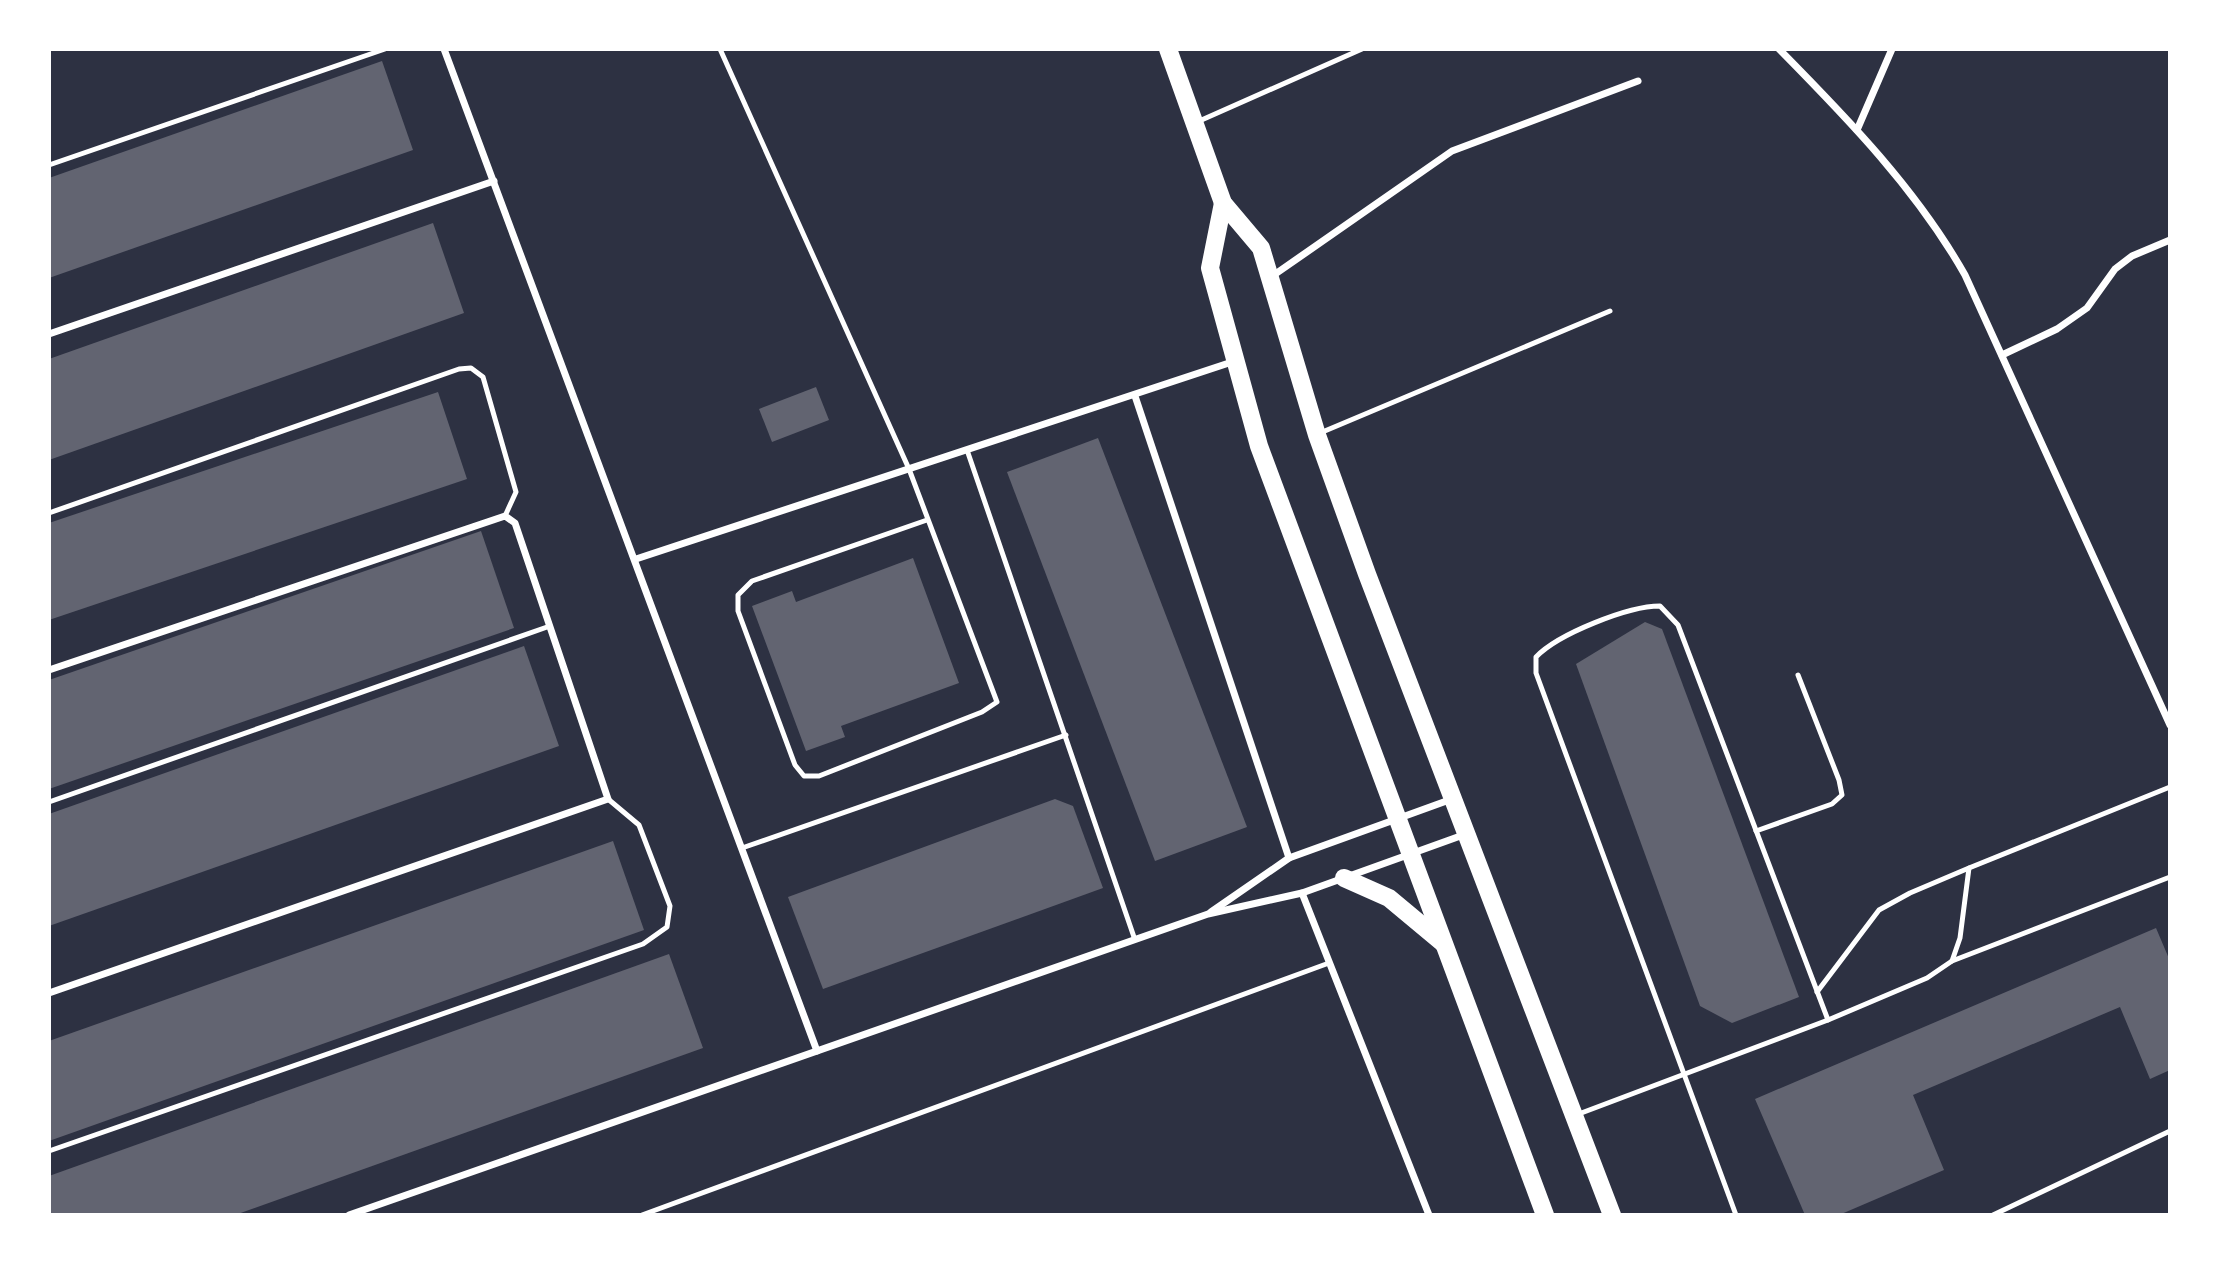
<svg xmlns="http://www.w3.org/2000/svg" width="2219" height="1264" font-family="Quicksand,sans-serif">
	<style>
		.building { fill: #626471 }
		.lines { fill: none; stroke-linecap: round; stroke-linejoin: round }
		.service { stroke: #fff; stroke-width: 5 }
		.minor { stroke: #fff; stroke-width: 7 }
		.primary { stroke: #fff; stroke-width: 18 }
	</style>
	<rect width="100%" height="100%" fill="#2d3142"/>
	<g class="building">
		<path d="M 382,61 L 413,150 L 49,278 L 49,178 Z"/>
		<path d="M 433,223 L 464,313 L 49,460 L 49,359 Z"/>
		<path d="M 816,387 L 829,420 L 772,442 L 759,409 Z"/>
		<path d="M 438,392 L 467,479 L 49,620 L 49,523 Z"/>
		<path d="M 1098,438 L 1247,827 L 1155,861 L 1007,472 Z"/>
		<path d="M 481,531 L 514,628 L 49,789 L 49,680 Z"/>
		<path d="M 913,558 L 959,683 L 841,726 L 845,737 L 806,751 L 752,606 L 792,591 L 796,602 Z"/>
		<path d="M 1645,622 L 1662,629 L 1799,997 L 1732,1023 L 1700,1006 L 1576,664 Z"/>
		<path d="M 524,646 L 559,746 L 49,926 L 49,814 Z"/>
		<path d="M 1055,799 L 1073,806 L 1103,888 L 823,989 L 788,897 Z"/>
		<path d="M 613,841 L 644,930 L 49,1141 L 49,1041 Z"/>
		<path d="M 2156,928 L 2170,961 L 2170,1070 L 2150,1079 L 2120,1007 L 1913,1095 L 1944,1170 L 1839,1215 L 1805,1215 L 1755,1099 Z"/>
		<path d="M 669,954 L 703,1048 L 235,1215 L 49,1215 L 49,1176 Z"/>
	</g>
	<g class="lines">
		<g class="service">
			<path d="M 720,49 L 909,469 L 997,702 L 982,712 L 819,776 L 804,776 L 795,765 L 738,611 L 738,595 L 752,581 L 927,520"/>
			<path d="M 1197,122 L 1362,49"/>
			<path d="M 49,165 L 385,49"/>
			<path d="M 1320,433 L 1610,311"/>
			<path d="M 967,450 L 1135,940"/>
			<path d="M 49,513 L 459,369 L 471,368 L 483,377 L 516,492 L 505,516"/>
			<path d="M 49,802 L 550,626"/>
			<path d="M 1756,831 L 1832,804 L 1842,795 L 1839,780 L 1798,675"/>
			<path d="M 742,848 L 1066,735"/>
			<path d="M 1952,961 L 2170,877"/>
			<path d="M 1817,992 L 1879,910 L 1910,893 L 1969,868"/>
			<path d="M 1576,1115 L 1828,1020 L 1927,978 L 1952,961 L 1960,938 L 1969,868 L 2170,787"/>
			<path d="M 49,1151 L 643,944 L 667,927 L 670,906 L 639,825 L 608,799"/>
			<path d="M 642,1215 L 1329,963"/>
			<path d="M 1736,1215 L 1536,673 L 1536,657 C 1558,634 1628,606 1660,606 L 1678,625 L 1828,1020"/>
			<path d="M 1993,1215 L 2170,1131"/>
		</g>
		<g class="minor">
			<path d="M 444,49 L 817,1051"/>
			<path d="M 1779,49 C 1848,119 1917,190 1965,275 L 2170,725"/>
			<path d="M 1857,130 L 1892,49"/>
			<path d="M 1271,277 L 1452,151 L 1638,81"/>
			<path d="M 49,334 L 494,181"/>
			<path d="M 2002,355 L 2057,329 L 2087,308 L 2115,269 L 2132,256 L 2170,240"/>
			<path d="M 1135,396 L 1289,858"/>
			<path d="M 636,559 L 1235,361"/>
			<path d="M 49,670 L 505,516 L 515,523 L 608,799 L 49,993"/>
			<path d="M 1302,893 L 1429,1215"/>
			<path d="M 1211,912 L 1289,858 L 1452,799"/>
			<path d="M 349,1215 L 1208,914 L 1302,893 L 1466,834"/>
		</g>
		<g class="primary">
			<path d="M 1168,49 L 1223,203 L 1261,248 L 1317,435 L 1367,574 L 1612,1215"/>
			<path d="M 1223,203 L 1210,268 L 1259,446 L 1545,1215"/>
			<path d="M 1344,878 L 1389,898 L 1443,943"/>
		</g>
	</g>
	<rect width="2219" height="1264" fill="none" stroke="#ffffff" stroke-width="102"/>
</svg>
